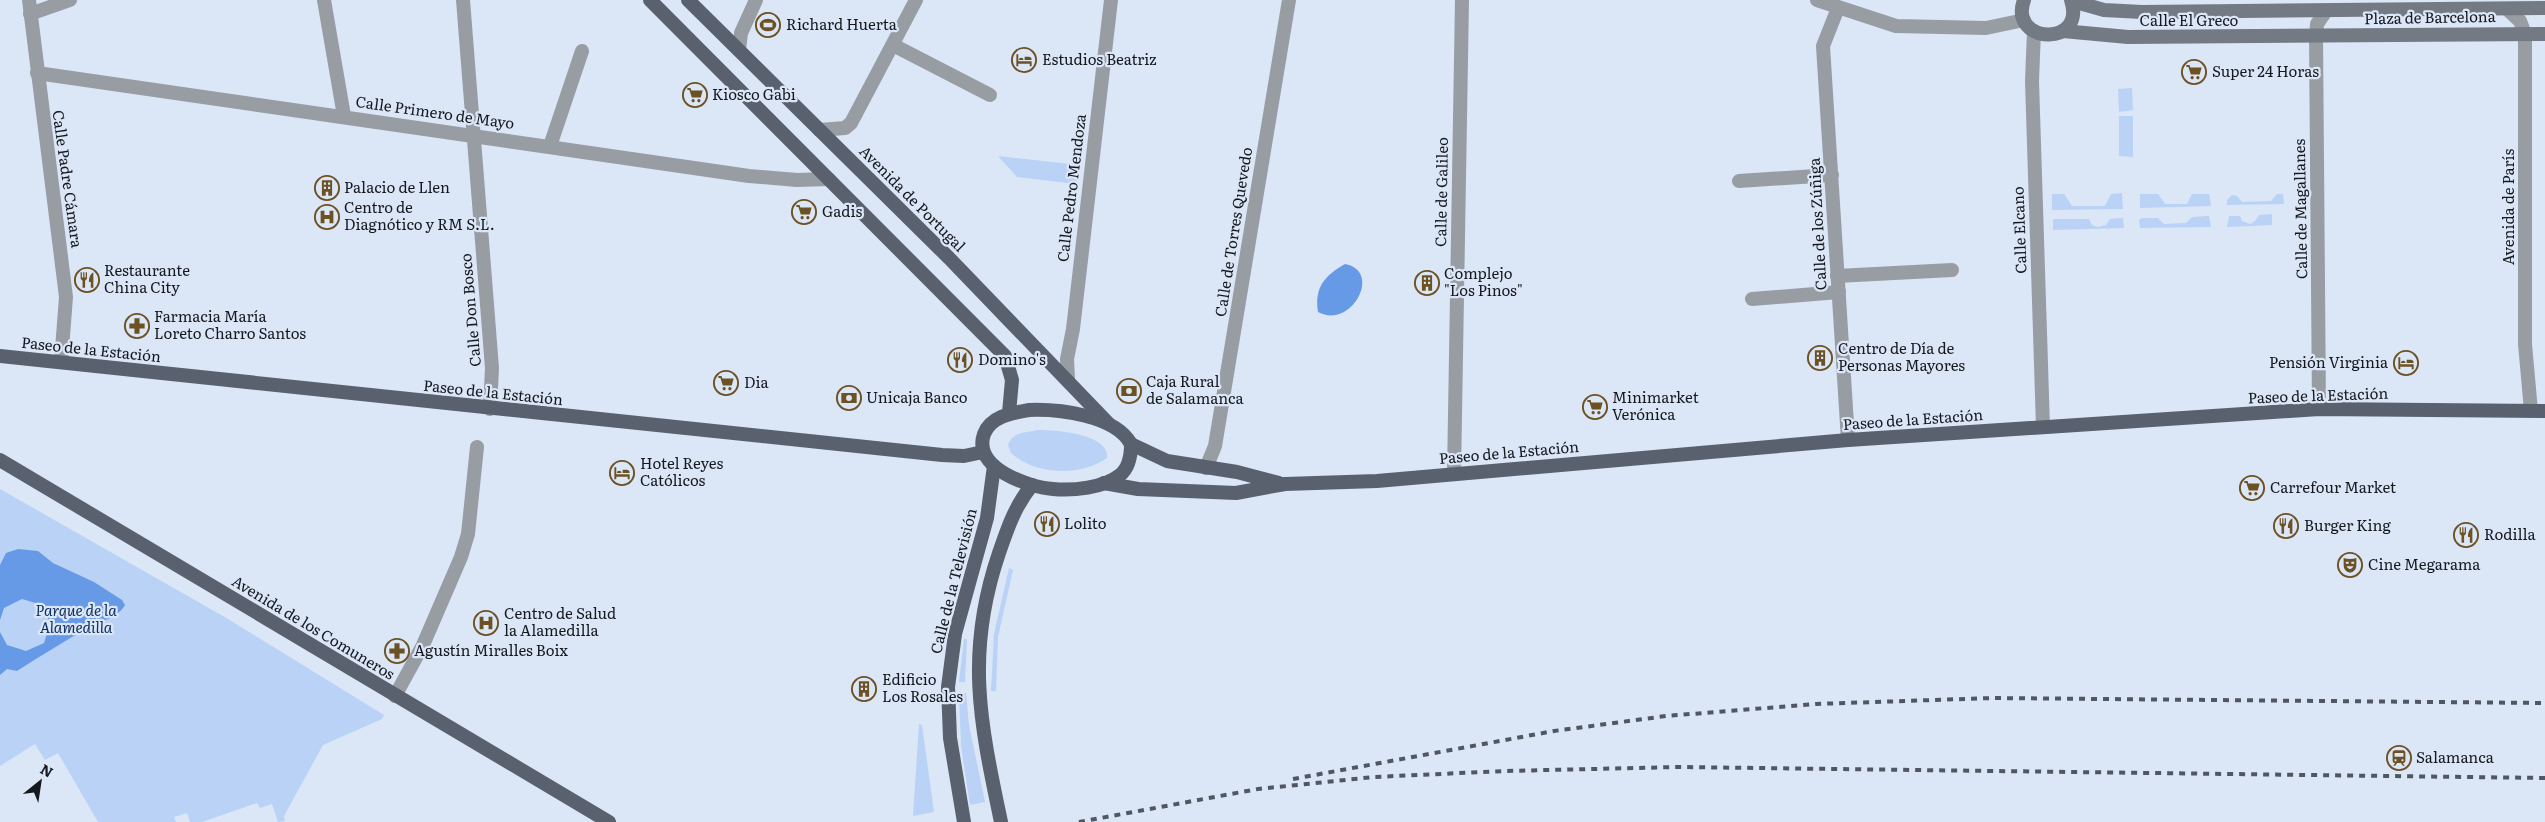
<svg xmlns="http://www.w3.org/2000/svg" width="2545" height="822" font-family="Literata,serif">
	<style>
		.green { fill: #bad2f5 }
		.water { fill: #669ae7 }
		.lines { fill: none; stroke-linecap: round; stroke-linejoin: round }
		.minor { stroke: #989da4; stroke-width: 14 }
		.secondary { stroke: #737a84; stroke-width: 14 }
		.primary { stroke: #59616e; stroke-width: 14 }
		.rail { stroke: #515760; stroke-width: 4; stroke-dasharray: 6 6; stroke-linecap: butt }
		.labels { text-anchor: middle; stroke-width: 4.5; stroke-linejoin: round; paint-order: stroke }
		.street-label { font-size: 15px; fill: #15191f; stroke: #dbe6f7 }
		.poi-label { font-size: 15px; fill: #15191f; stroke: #dbe6f7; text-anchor: start }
		.park-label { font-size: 15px; font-style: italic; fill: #0e3060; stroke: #dbe6f7 }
	</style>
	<rect width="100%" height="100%" fill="#dbe6f7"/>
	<g class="green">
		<path d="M 2132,88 L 2133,110 L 2119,112 L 2118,89 Z"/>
		<path d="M 2119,116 L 2133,116 L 2133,157 L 2119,156 Z"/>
		<path d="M 998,156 L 1079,165 L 1076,184 L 1017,177 Z"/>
		<path d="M 2122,193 L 2123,209 L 2052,210 L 2052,194 L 2064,194 L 2072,206 L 2105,206 L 2111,194 Z"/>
		<path d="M 2140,194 L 2158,194 L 2165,204 L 2187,204 L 2192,194 L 2209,194 L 2211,206 L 2140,208 Z"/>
		<path d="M 2277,194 L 2283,194 L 2284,204 L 2227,205 L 2227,200 L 2232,195 L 2237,196 L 2242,202 L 2271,201 Z"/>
		<path d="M 2272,214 L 2272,225 L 2227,227 L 2229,216 L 2240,216 L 2242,221 L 2250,224 L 2255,221 L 2259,215 Z"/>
		<path d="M 2209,216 L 2211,227 L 2140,228 L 2139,220 L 2142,218 L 2158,218 L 2164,224 L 2186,223 L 2192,217 Z"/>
		<path d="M 2123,218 L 2124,228 L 2053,230 L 2053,219 L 2089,219 L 2092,225 L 2098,227 L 2106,225 L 2110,219 Z"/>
		<path d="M 1037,430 C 1053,430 1110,433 1107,458 C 1080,477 1035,475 1011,453 L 1008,445 C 1013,432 1024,433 1037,430 Z"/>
		<path d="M 0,489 L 228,619 L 384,715 L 382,719 L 323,745 L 284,816 L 285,821 L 278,822 L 272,804 L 260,808 L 257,803 L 202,822 L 190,822 L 187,813 L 174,817 L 176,822 L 98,822 L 58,753 L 45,760 L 35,744 L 0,766 Z"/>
		<path d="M 962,520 L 973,523 L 963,554 L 958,553 Z"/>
		<path d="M 1009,568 L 1013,570 L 998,637 L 996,691 L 991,691 L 994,634 Z"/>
		<path d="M 964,639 L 967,639 L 965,682 L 959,682 Z"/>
		<path d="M 959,693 L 966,693 L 969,725 L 985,802 L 970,805 L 961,746 Z"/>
		<path d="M 919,724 L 922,725 L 934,812 L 913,816 Z"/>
	</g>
	<g class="water">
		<path d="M 1345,264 C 1383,271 1351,330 1318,312 C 1314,288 1324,276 1345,264 Z"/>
		<path d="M 18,549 L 38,551 L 53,563 L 94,582 L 122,600 L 125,605 C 118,618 98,622 86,629 C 63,642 39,657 17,671 L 7,669 L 0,675 L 0,632 L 7,645 L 26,651 L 44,643 L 50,624 L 42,605 L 22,599 L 4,608 L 0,620 L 0,565 L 6,553 Z"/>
	</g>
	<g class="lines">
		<g class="minor">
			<path d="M 29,0 L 66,297 L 61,362"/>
			<path d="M 324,0 L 344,116"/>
			<path d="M 463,0 L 492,368 L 490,409"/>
			<path d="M 1817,0 L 1896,26 L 1986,28 L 2024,20"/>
			<path d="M 1838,8 L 1823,46 L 1848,440"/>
			<path d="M 2507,9 L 2520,21 L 2525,34 L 2525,344 L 2531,411"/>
			<path d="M 30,14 L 70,0"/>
			<path d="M 2034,31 L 2032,81 L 2043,427"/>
			<path d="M 893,45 L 990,95"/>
			<path d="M 739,50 L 741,33 L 756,0"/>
			<path d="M 37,73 L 749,176 L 797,180 L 829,179"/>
			<path d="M 819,130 L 845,128 L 851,123 L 916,0"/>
			<path d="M 550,146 L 582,51"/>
			<path d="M 1739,181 L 1832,175"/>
			<path d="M 1837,276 L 1952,270"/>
			<path d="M 1752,299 L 1839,292"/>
			<path d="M 1068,379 L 1067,359 L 1073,329 L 1111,0"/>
			<path d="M 2319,409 L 2316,36 L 2317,24 L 2326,11"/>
			<path d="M 1206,468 L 1215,446 L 1289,0"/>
			<path d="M 1454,474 L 1462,0"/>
			<path d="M 395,696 L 423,645 L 461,557 L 468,534 L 477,447"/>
		</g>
		<g class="secondary">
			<path d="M 2024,0 C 2008,44 2087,48 2071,0"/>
			<path d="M 2072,1 L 2104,10 L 2142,12 L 2545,8"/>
			<path d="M 2063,31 L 2128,37 L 2545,34"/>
		</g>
		<g class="primary">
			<path d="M 650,0 L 1005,356 L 1012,380 L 1009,413"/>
			<path d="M 688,0 L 949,258 L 1109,424"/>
			<path d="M 0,356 L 942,455 L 964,456 L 983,452"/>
			<path d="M 1029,410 C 1059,409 1115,415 1131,444 C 1131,455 1129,468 1120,475 C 1104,488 1072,491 1053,489 C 1028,487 972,468 984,434 C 991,416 1012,413 1029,410 Z"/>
			<path d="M 1131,444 L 1167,461 L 1237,472 L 1279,483"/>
			<path d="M 0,460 L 609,822"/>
			<path d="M 1104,483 L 1138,489 L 1236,493 L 1285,484 L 1377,481 L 1848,440 L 2319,409 L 2545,411"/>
			<path d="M 964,822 L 950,738 L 948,687 L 955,634 L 987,518 L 994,466"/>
			<path d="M 1001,822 C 980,722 965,653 999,553 C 1008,527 1015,506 1032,485"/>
		</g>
		<g class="rail">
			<path d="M 1293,779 L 1554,731 L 1666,716 L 1816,704 L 1993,698 L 2545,703"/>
			<path d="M 1079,822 L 1258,789 L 1374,777 L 1505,771 L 1679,767 L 2545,778"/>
		</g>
	</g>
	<defs>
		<symbol id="stadium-ring" viewBox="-11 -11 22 22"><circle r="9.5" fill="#dbe6f7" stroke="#6c5123" stroke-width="1.5"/><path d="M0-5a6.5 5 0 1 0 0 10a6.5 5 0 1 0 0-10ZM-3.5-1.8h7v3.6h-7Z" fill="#6c5123"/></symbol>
		<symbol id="hotel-ring" viewBox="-11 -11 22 22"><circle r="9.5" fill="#dbe6f7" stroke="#6c5123" stroke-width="1.5"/><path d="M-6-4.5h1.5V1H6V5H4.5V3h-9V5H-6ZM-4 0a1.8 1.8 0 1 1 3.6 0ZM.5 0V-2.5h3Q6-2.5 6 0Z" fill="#6c5123"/></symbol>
		<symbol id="supermarket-ring" viewBox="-11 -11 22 22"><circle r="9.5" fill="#dbe6f7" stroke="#6c5123" stroke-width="1.5"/><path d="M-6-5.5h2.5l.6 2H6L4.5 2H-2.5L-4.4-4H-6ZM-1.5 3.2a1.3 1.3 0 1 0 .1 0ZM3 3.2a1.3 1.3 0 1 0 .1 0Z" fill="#6c5123"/></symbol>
		<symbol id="building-ring" viewBox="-11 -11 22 22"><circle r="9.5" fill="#dbe6f7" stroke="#6c5123" stroke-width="1.5"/><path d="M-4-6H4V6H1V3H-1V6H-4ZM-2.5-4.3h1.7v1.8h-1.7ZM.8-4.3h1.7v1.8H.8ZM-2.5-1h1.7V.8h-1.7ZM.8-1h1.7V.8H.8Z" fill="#6c5123"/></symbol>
		<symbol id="hospital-ring" viewBox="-11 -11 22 22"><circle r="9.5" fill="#dbe6f7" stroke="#6c5123" stroke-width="1.5"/><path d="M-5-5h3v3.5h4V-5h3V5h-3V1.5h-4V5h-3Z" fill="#6c5123"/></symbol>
		<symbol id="restaurant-ring" viewBox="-11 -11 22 22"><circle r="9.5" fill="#dbe6f7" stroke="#6c5123" stroke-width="1.5"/><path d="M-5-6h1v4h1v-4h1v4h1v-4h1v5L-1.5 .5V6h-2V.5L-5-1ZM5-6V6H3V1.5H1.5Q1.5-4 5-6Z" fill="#6c5123"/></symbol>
		<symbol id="pharmacy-ring" viewBox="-11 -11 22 22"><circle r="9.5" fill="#dbe6f7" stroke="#6c5123" stroke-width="1.5"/><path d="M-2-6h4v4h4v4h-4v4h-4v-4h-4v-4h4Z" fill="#6c5123"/></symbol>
		<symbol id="bank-ring" viewBox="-11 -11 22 22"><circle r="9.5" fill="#dbe6f7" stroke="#6c5123" stroke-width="1.5"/><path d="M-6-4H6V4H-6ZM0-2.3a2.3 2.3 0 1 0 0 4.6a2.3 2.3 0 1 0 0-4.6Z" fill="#6c5123"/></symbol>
		<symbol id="theatre-ring" viewBox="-11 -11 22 22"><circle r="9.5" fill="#dbe6f7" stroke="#6c5123" stroke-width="1.5"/><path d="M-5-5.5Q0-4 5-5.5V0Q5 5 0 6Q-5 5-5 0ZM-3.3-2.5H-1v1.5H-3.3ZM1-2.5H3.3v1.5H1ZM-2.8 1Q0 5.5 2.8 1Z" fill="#6c5123"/></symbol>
		<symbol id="station-ring" viewBox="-11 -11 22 22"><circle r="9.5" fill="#dbe6f7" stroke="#6c5123" stroke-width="1.5"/><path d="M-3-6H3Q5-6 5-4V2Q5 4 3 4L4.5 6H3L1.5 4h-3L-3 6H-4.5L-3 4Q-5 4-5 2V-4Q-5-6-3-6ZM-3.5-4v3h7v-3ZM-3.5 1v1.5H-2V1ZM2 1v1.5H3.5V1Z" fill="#6c5123"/></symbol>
	</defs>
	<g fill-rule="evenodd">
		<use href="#stadium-ring" x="754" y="11" width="28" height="28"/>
		<use href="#hotel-ring" x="1010" y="46" width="28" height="28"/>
		<use href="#supermarket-ring" x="2180" y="58" width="28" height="28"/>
		<use href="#supermarket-ring" x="681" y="81" width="28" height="28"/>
		<use href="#building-ring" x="313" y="174" width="28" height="28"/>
		<use href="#supermarket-ring" x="790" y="198" width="28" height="28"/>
		<use href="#hospital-ring" x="313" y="203" width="28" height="28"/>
		<use href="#restaurant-ring" x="73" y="266" width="28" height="28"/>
		<use href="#building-ring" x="1413" y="269" width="28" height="28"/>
		<use href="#pharmacy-ring" x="123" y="312" width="28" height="28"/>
		<use href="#building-ring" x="1806" y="344" width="28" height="28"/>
		<use href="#restaurant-ring" x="946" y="346" width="28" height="28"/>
		<use href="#hotel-ring" x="2392" y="349" width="28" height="28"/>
		<use href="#supermarket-ring" x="712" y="369" width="28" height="28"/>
		<use href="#bank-ring" x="1115" y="377" width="28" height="28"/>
		<use href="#bank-ring" x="835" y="384" width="28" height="28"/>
		<use href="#supermarket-ring" x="1581" y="393" width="28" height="28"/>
		<use href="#hotel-ring" x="608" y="459" width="28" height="28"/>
		<use href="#supermarket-ring" x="2238" y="474" width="28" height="28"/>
		<use href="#restaurant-ring" x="1033" y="510" width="28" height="28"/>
		<use href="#restaurant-ring" x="2272" y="512" width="28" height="28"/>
		<use href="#restaurant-ring" x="2452" y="521" width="28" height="28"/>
		<use href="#theatre-ring" x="2336" y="551" width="28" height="28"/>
		<use href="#hospital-ring" x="472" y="609" width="28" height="28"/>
		<use href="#pharmacy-ring" x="383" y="637" width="28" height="28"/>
		<use href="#building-ring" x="850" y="675" width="28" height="28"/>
		<use href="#station-ring" x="2385" y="744" width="28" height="28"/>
	</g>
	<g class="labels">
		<g class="street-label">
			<text transform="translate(2430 18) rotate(-1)" y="5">Plaza de Barcelona</text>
			<text x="2189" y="26">Calle El Greco</text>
			<text transform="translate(435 113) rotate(8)" y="5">Calle Primero de Mayo</text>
			<text transform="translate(67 179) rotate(82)" y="5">Calle Padre Cámara</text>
			<text transform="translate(1072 188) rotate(-83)" y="5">Calle Pedro Mendoza</text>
			<text transform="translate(1442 192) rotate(-89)" y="5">Calle de Galileo</text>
			<text transform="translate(912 199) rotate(45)" y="5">Avenida de Portugal</text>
			<text transform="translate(2509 207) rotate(-90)" y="5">Avenida de París</text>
			<text transform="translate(2301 209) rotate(-91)" y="5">Calle de Magallanes</text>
			<text transform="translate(1818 224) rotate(-93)" y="5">Calle de los Zúñiga</text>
			<text transform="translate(2020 230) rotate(-92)" y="5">Calle Elcano</text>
			<text transform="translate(1234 232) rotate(-81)" y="5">Calle de Torres Quevedo</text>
			<text transform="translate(471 310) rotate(-95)" y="5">Calle Don Bosco</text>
			<text transform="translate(91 350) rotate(6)" y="5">Paseo de la Estación</text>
			<text transform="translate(493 393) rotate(6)" y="5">Paseo de la Estación</text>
			<text transform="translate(2318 396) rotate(-2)" y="5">Paseo de la Estación</text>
			<text transform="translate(1913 420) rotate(-4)" y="5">Paseo de la Estación</text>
			<text transform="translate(1509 453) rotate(-5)" y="5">Paseo de la Estación</text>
			<text transform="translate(954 581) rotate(-76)" y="5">Calle de la Televisión</text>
			<text transform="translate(313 628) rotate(31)" y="5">Avenida de los Comuneros</text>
		</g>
		<g class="poi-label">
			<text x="786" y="30">Richard Huerta</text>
			<text x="1042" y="65">Estudios Beatriz</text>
			<text x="2212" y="77">Super 24 Horas</text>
			<text x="712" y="100">Kiosco Gabi</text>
			<text x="344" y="193">Palacio de Llen</text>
			<text x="344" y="213">Centro de<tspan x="344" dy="17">Diagnótico y RM S.L.</tspan></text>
			<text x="822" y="217">Gadis</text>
			<text x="104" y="276">Restaurante<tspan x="104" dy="17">China City</tspan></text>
			<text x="1444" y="279">Complejo<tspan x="1444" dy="17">"Los Pinos"</tspan></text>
			<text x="154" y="322">Farmacia María<tspan x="154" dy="17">Loreto Charro Santos</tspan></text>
			<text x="1838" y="354">Centro de Día de<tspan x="1838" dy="17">Personas Mayores</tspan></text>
			<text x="978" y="365">Domino's</text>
			<text x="2388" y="368" text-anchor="end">Pensión Virginia</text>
			<text x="1146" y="387">Caja Rural<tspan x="1146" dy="17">de Salamanca</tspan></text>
			<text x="744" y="388">Dia</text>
			<text x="866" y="403">Unicaja Banco</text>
			<text x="1612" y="403">Minimarket<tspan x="1612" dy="17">Verónica</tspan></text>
			<text x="640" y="469">Hotel Reyes<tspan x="640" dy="17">Católicos</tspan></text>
			<text x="2270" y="493">Carrefour Market</text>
			<text x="1064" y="529">Lolito</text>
			<text x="2304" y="531">Burger King</text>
			<text x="2484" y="540">Rodilla</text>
			<text x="2368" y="570">Cine Megarama</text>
			<text x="504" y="619">Centro de Salud<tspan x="504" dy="17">la Alamedilla</tspan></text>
			<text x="414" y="656">Agustín Miralles Boix</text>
			<text x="882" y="685">Edificio<tspan x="882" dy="17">Los Rosales</tspan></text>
			<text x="2416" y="763">Salamanca</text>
		</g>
		<g class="park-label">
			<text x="76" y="616">Parque de la<tspan x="76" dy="17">Alamedilla</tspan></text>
		</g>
	</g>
	<g transform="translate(40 782) rotate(30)" stroke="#dbe6f7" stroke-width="4" paint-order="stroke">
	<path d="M0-4L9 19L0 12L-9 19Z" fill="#15191f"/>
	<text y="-8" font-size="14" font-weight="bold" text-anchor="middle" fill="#15191f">N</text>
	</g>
</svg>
